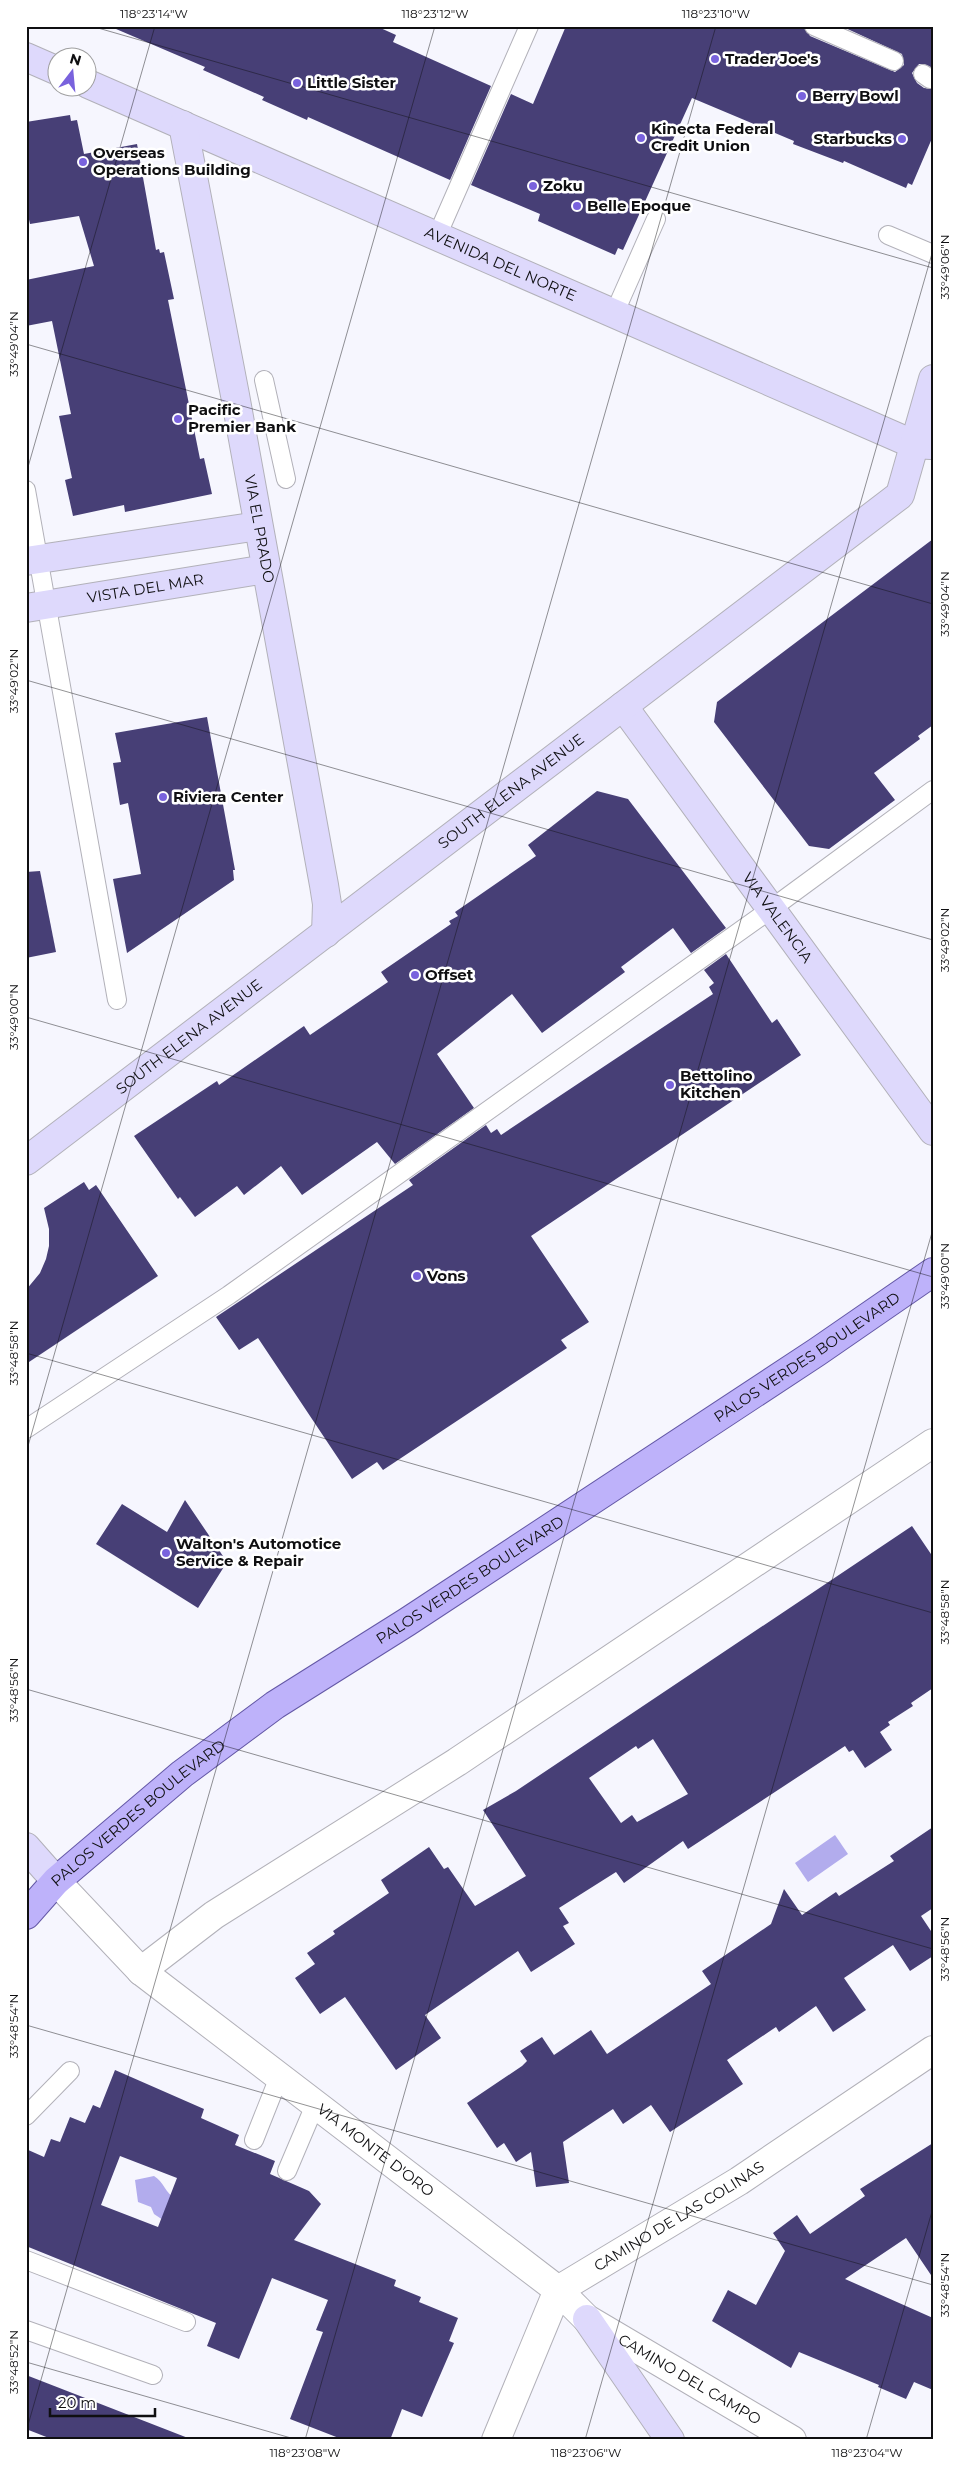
<svg xmlns="http://www.w3.org/2000/svg" width="959" height="2466" font-family="Montserrat,sans-serif">
	<style>
		.water { fill: #b2aced }
		.building { fill: #473f76; fill-rule: evenodd }
		.lines { fill: none; stroke-linecap: round; stroke-linejoin: round }
		.lane-casing { stroke: #b2b1b9; stroke-width: 20 }
		.street-casing { stroke: #b2b1b9; stroke-width: 30 }
		.secondary-casing { stroke: #b2b1b9; stroke-width: 30 }
		.primary-casing { stroke: #6458a6; stroke-width: 30 }
		.lane { stroke: #fff; stroke-width: 18 }
		.street { stroke: #fff; stroke-width: 28 }
		.secondary { stroke: #ded9fc; stroke-width: 28 }
		.primary { stroke: #beb2fa; stroke-width: 28 }
		.ticks { fill: none; stroke: #0f0f11; stroke-width: 1; stroke-opacity: 0.45 }
		.poi-dot { fill: #7962dd; stroke: #fff; stroke-width: 2 }
		.labels { text-anchor: middle; stroke-width: 5; stroke-linejoin: round; paint-order: stroke }
		.poi-label { font-size: 15px; font-weight: bold; fill: #0f0f11; stroke: #fff; text-anchor: start }
		.street-label { font-size: 15px; fill: #0f0f11; stroke: #fff }
		.neatline { fill: none; stroke: #0f0f11; stroke-width: 2 }
		.ticks-label { font-size: 12px; text-anchor: middle; fill: #0f0f11 }
	</style>
	<rect width="100%" height="100%" fill="#f6f6fe"/>
	<g class="water">
		<path d="M 835,1835 L 848,1854 L 808,1882 L 795,1863 Z"/>
		<path d="M 154,2176 C 164,2182 165,2193 176,2199 L 163,2220 L 154,2214 L 151,2207 L 138,2202 L 135,2180 Z"/>
	</g>
	<g class="building">
		<path d="M 109,26 L 376,26 L 396,35 L 393,42 L 491,86 L 450,180 L 308,117 L 307,120 L 262,100 L 264,97 L 203,70 L 205,67 Z"/>
		<path d="M 566,26 L 804,26 L 810,36 L 895,72 L 904,65 L 902,54 L 841,26 L 933,26 L 933,68 L 924,64 L 919,64 L 912,73 L 917,83 L 924,88 L 933,89 L 933,136 L 912,185 L 908,183 L 906,188 L 844,161 L 843,163 L 793,144 L 794,141 L 692,98 L 623,250 L 618,248 L 615,255 L 538,221 L 540,214 L 471,185 L 511,94 L 533,104 Z"/>
		<path d="M 70,115 L 71,121 L 77,120 L 84,154 L 137,144 L 156,250 L 159,249 L 160,253 L 164,252 L 174,299 L 168,300 L 200,459 L 204,458 L 212,494 L 125,512 L 124,505 L 73,516 L 65,480 L 72,478 L 59,416 L 71,414 L 52,321 L 26,326 L 26,280 L 94,266 L 79,216 L 30,224 L 26,206 L 26,122 Z"/>
		<path d="M 933,539 L 933,725 L 918,736 L 920,739 L 874,773 L 895,800 L 829,849 L 809,846 L 714,722 L 717,702 Z"/>
		<path d="M 207,717 L 235,870 L 233,870 L 234,880 L 127,953 L 113,879 L 141,874 L 128,803 L 120,805 L 113,763 L 121,762 L 115,733 Z"/>
		<path d="M 597,791 L 628,799 L 726,928 L 691,953 L 673,928 L 621,967 L 625,972 L 542,1033 L 512,994 L 437,1054 L 474,1108 L 395,1164 L 377,1142 L 302,1195 L 281,1166 L 244,1195 L 237,1186 L 195,1217 L 180,1197 L 178,1199 L 134,1136 L 217,1081 L 219,1085 L 304,1026 L 310,1035 L 388,982 L 381,972 L 451,924 L 449,921 L 458,916 L 455,912 L 536,856 L 528,845 Z"/>
		<path d="M 40,871 L 56,952 L 26,958 L 26,872 Z"/>
		<path d="M 726,954 L 772,1023 L 777,1019 L 801,1055 L 531,1236 L 589,1322 L 561,1340 L 567,1348 L 383,1470 L 377,1462 L 352,1479 L 258,1338 L 239,1350 L 216,1317 L 413,1185 L 409,1180 L 486,1125 L 491,1133 L 497,1129 L 501,1135 L 713,994 L 709,987 L 714,983 L 704,970 Z"/>
		<path d="M 84,1182 L 89,1190 L 96,1185 L 158,1276 L 26,1364 L 26,1290 L 40,1273 L 46,1259 L 49,1246 L 49,1229 L 44,1208 Z"/>
		<path d="M 185,1500 L 227,1562 L 198,1608 L 96,1544 L 122,1504 L 167,1532 Z"/>
		<path d="M 912,1526 L 933,1557 L 933,1688 L 911,1703 L 913,1706 L 888,1722 L 890,1725 L 880,1732 L 892,1750 L 865,1768 L 853,1750 L 849,1752 L 845,1746 L 688,1849 L 683,1841 L 624,1883 L 616,1872 L 559,1908 L 569,1923 L 563,1926 L 575,1944 L 531,1972 L 518,1951 L 425,2015 L 441,2038 L 396,2070 L 345,1997 L 320,2014 L 295,1978 L 315,1964 L 307,1953 L 335,1934 L 333,1931 L 389,1893 L 381,1880 L 429,1847 L 444,1869 L 448,1867 L 475,1906 L 526,1876 L 483,1810 L 516,1791 ZM 653,1739 L 688,1794 L 637,1822 L 632,1815 L 621,1823 L 589,1778 L 636,1746 L 638,1749 Z"/>
		<path d="M 933,1827 L 933,1908 L 921,1916 L 933,1934 L 933,1956 L 910,1971 L 893,1945 L 844,1978 L 866,2010 L 833,2032 L 816,2006 L 779,2032 L 776,2027 L 727,2060 L 743,2084 L 670,2132 L 651,2105 L 623,2124 L 613,2109 L 563,2142 L 569,2183 L 536,2187 L 531,2152 L 516,2162 L 504,2143 L 497,2148 L 467,2103 L 522,2066 L 527,2061 L 520,2051 L 542,2037 L 554,2055 L 591,2030 L 607,2054 L 711,1984 L 702,1971 L 771,1924 L 784,1889 L 802,1915 L 836,1892 L 839,1896 L 894,1861 L 890,1856 Z"/>
		<path d="M 115,2070 L 204,2109 L 201,2118 L 239,2135 L 235,2145 L 275,2161 L 270,2174 L 309,2191 L 321,2204 L 294,2240 L 396,2280 L 394,2286 L 421,2297 L 419,2302 L 458,2318 L 449,2341 L 454,2343 L 422,2417 L 402,2409 L 390,2440 L 344,2440 L 290,2419 L 323,2332 L 316,2330 L 328,2300 L 272,2278 L 239,2359 L 207,2346 L 216,2323 L 26,2246 L 26,2149 L 44,2157 L 51,2139 L 60,2142 L 70,2117 L 85,2123 L 93,2105 L 100,2108 ZM 120,2156 L 177,2178 L 158,2227 L 101,2205 Z"/>
		<path d="M 933,2143 L 933,2278 L 906,2238 L 845,2279 L 933,2318 L 933,2390 L 914,2382 L 906,2399 L 878,2387 L 879,2385 L 799,2352 L 791,2368 L 712,2321 L 728,2290 L 756,2305 L 785,2251 L 773,2233 L 797,2215 L 810,2234 L 865,2196 L 860,2189 Z"/>
		<path d="M 26,2375 L 188,2438 L 188,2440 L 54,2440 L 26,2429 Z"/>
	</g>
	<g class="lines">
		<defs>
			<g id="lane">
				<path d="M 814,26 L 894,61"/>
				<path d="M 923,74 L 930,79"/>
				<path d="M 888,235 L 933,254"/>
				<path d="M 437,236 L 529,26"/>
				<path d="M 614,314 L 656,219"/>
				<path d="M 264,380 L 286,479"/>
				<path d="M 26,490 L 117,1000"/>
				<path d="M 26,1429 L 229,1295 L 771,909 L 933,790"/>
				<path d="M 26,2116 L 70,2071"/>
				<path d="M 254,2140 L 279,2077"/>
				<path d="M 287,2171 L 315,2105"/>
				<path d="M 26,2260 L 186,2322"/>
				<path d="M 26,2330 L 153,2375"/>
			</g>
			<g id="street">
				<path id="s1" d="M 56,1881 L 141,1971 L 558,2290 L 587,2319 L 792,2440"/>
				<path d="M 141,1971 L 214,1915 L 457,1762 L 933,1443"/>
				<path id="s2" d="M 496,2440 L 558,2290 L 739,2181 L 933,2050"/>
			</g>
			<g id="secondary">
				<path d="M 26,57 L 58,71"/>
				<path id="s3" d="M 88,84 L 913,444 L 931,445"/>
				<path id="s4" d="M 183,125 L 235,395 L 324,885 L 327,904 L 326,933"/>
				<path d="M 26,561 L 258,526"/>
				<path id="s5" d="M 26,608 L 266,569"/>
				<path id="s6" d="M 623,706 L 933,1131"/>
				<path id="s7" d="M 26,1161 L 900,495 L 933,379"/>
				<path d="M 26,1847 L 56,1881"/>
				<path d="M 587,2319 L 670,2440"/>
			</g>
			<g id="primary">
				<path id="s8" d="M 26,1915 L 56,1881 L 182,1774 L 275,1705 L 407,1622 L 817,1352 L 933,1272"/>
			</g>
		</defs>
		<use href="#lane" class="lane-casing"/>
		<use href="#street" class="street-casing"/>
		<use href="#secondary" class="secondary-casing"/>
		<use href="#primary" class="primary-casing"/>
		<use href="#lane" class="lane"/>
		<use href="#street" class="street"/>
		<use href="#secondary" class="secondary"/>
		<use href="#primary" class="primary"/>
	</g>
	<path class="ticks" d="M 91,26 L 933,268M 26,344 L 933,604M 26,474 L 155,26M 26,680 L 933,940M 26,1017 L 933,1277M 26,1353 L 933,1613M 26,1453 L 435,26M 26,1689 L 933,1949M 26,2025 L 933,2285M 26,2362 L 298,2440M 26,2432 L 716,26M 305,2440 L 933,250M 585,2440 L 933,1229M 866,2440 L 933,2208"/>
	<g class="poi-dot">
		<circle cx="715" cy="59" r="5"/>
		<circle cx="297" cy="83" r="5"/>
		<circle cx="802" cy="96" r="5"/>
		<circle cx="641" cy="138" r="5"/>
		<circle cx="902" cy="139" r="5"/>
		<circle cx="83" cy="162" r="5"/>
		<circle cx="533" cy="186" r="5"/>
		<circle cx="577" cy="206" r="5"/>
		<circle cx="178" cy="419" r="5"/>
		<circle cx="163" cy="797" r="5"/>
		<circle cx="415" cy="975" r="5"/>
		<circle cx="670" cy="1085" r="5"/>
		<circle cx="417" cy="1276" r="5"/>
		<circle cx="166" cy="1553" r="5"/>
	</g>
	<g class="labels">
		<g class="poi-label">
			<text x="725" y="64">Trader Joe's</text>
			<text x="307" y="88">Little Sister</text>
			<text x="812" y="101">Berry Bowl</text>
			<text x="651" y="134">Kinecta Federal<tspan x="651" dy="17">Credit Union</tspan></text>
			<text x="892" y="144" text-anchor="end">Starbucks</text>
			<text x="93" y="158">Overseas<tspan x="93" dy="17">Operations Building</tspan></text>
			<text x="543" y="191">Zoku</text>
			<text x="587" y="211">Belle Epoque</text>
			<text x="188" y="415">Pacific<tspan x="188" dy="17">Premier Bank</tspan></text>
			<text x="173" y="802">Riviera Center</text>
			<text x="425" y="980">Offset</text>
			<text x="680" y="1081">Bettolino<tspan x="680" dy="17">Kitchen</tspan></text>
			<text x="427" y="1281">Vons</text>
			<text x="176" y="1549">Walton's Automotice<tspan x="176" dy="17">Service &amp; Repair</tspan></text>
		</g>
		<g class="street-label">
			<text dy="5" stroke="none"><textPath href="#s3" startOffset="450">AVENIDA DEL NORTE</textPath></text>
			<text dy="5" stroke="none"><textPath href="#s4" startOffset="411">VIA EL PRADO</textPath></text>
			<text dy="5" stroke="none"><textPath href="#s5" startOffset="121">VISTA DEL MAR</textPath></text>
			<text dy="5" stroke="none"><textPath href="#s7" startOffset="610">SOUTH ELENA AVENUE</textPath></text>
			<text dy="5" stroke="none"><textPath href="#s6" startOffset="262">VIA VALENCIA</textPath></text>
			<text dy="5" stroke="none"><textPath href="#s7" startOffset="205">SOUTH ELENA AVENUE</textPath></text>
			<text dy="5" stroke="none"><textPath href="#s8" startOffset="962">PALOS VERDES BOULEVARD</textPath></text>
			<text dy="5" stroke="none"><textPath href="#s8" startOffset="558">PALOS VERDES BOULEVARD</textPath></text>
			<text dy="5" stroke="none"><textPath href="#s8" startOffset="152">PALOS VERDES BOULEVARD</textPath></text>
			<text dy="5" stroke="none"><textPath href="#s1" startOffset="419">VIA MONTE D'ORO</textPath></text>
			<text dy="5" stroke="none"><textPath href="#s2" startOffset="304">CAMINO DE LAS COLINAS</textPath></text>
			<text dy="5" stroke="none"><textPath href="#s1" startOffset="809">CAMINO DEL CAMPO</textPath></text>
		</g>
	</g>
	<rect width="959" height="2466" fill="none" stroke="#ffffff" stroke-width="55"/>
	<g transform="translate(72 72) rotate(16)"><circle r="24" fill="#ffffff" stroke="#9f9fa0"/>
	<path d="M0-4L9 19L0 12L-9 19Z" fill="#7962dd"/>
	<text y="-8" font-size="14" font-weight="bold" text-anchor="middle" fill="#0f0f11">N</text>
	</g>
	<path d="M50 2408v8h105v-8" fill="none" stroke="#0f0f11" stroke-width="2.5"/>
	<text x="58" y="2408" font-size="15" fill="#0f0f11" stroke="#ffffff" stroke-width="4" paint-order="stroke">20 m</text>
	<rect x="28" y="28" width="904" height="2410" class="neatline"/>
	<g class="ticks-label">
		<text x="154" y="18">118°23'14"W</text>
		<text x="435" y="18">118°23'12"W</text>
		<text x="716" y="18">118°23'10"W</text>
		<text transform="translate(945 267) rotate(-90)" y="4">33°49'06"N</text>
		<text transform="translate(14 344) rotate(-90)" y="4">33°49'04"N</text>
		<text transform="translate(945 604) rotate(-90)" y="4">33°49'04"N</text>
		<text transform="translate(14 681) rotate(-90)" y="4">33°49'02"N</text>
		<text transform="translate(945 940) rotate(-90)" y="4">33°49'02"N</text>
		<text transform="translate(14 1017) rotate(-90)" y="4">33°49'00"N</text>
		<text transform="translate(945 1276) rotate(-90)" y="4">33°49'00"N</text>
		<text transform="translate(14 1353) rotate(-90)" y="4">33°48'58"N</text>
		<text transform="translate(945 1612) rotate(-90)" y="4">33°48'58"N</text>
		<text transform="translate(14 1690) rotate(-90)" y="4">33°48'56"N</text>
		<text transform="translate(945 1949) rotate(-90)" y="4">33°48'56"N</text>
		<text transform="translate(14 2026) rotate(-90)" y="4">33°48'54"N</text>
		<text transform="translate(945 2285) rotate(-90)" y="4">33°48'54"N</text>
		<text transform="translate(14 2362) rotate(-90)" y="4">33°48'52"N</text>
		<text x="305" y="2457">118°23'08"W</text>
		<text x="586" y="2457">118°23'06"W</text>
		<text x="867" y="2457">118°23'04"W</text>
	</g>
</svg>
